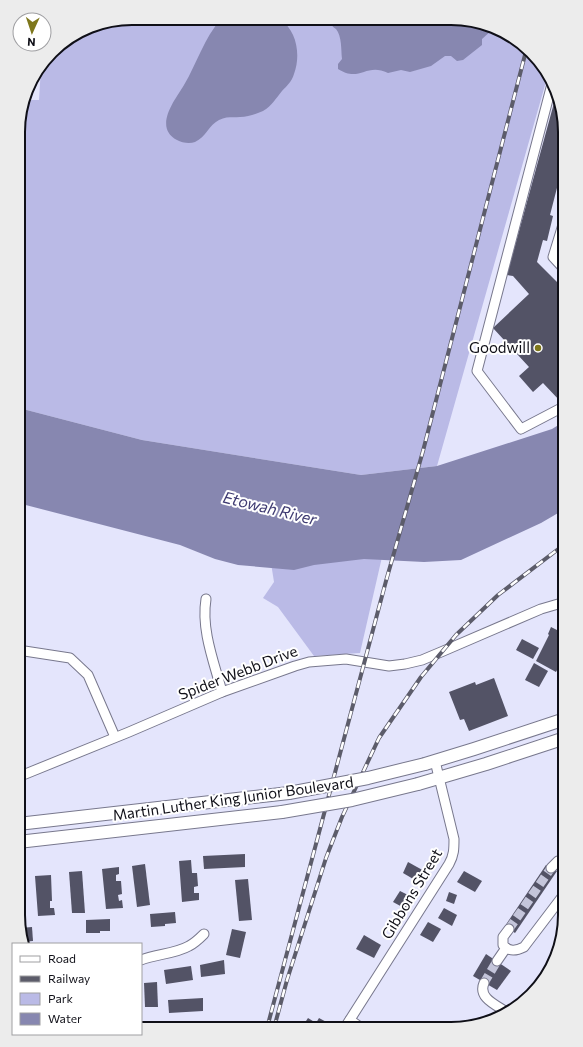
<svg xmlns="http://www.w3.org/2000/svg" width="583" height="1047" font-family="Commissioner,sans-serif">
	<style>
		.green { fill: #babae6 }
		.water { fill: #8787b0 }
		.building { fill: #535366 }
		.lines { fill: none; stroke-linecap: round; stroke-linejoin: round }
		.minor-tunnel { stroke: #c4c5da; stroke-width: 9; stroke-dasharray: 9 4.5; stroke-linecap: butt }
		.minor-casing { stroke: #78788d; stroke-width: 11 }
		.major-casing { stroke: #78788d; stroke-width: 14 }
		.minor { stroke: #fff; stroke-width: 9 }
		.major { stroke: #fff; stroke-width: 12 }
		.rail-casing { stroke: #5c5c6a; stroke-width: 4 }
		.rail { stroke: #fff; stroke-width: 2.5; stroke-dasharray: 8; stroke-linecap: butt }
		.major-bridge-casing { stroke: #78788d; stroke-width: 14; stroke-linecap: butt }
		.major-bridge { stroke: #fff; stroke-width: 12 }
		.poi-dot { fill: #7e771b; stroke: #fff; stroke-width: 1.5 }
		.labels { text-anchor: middle; stroke-width: 4; stroke-linejoin: round; paint-order: stroke }
		.poi-label { font-size: 15px; fill: #0f0f17; stroke: #fff; text-anchor: end }
		.street-label { font-size: 15px; fill: #0f0f17; stroke: #fff }
		.water-label { font-size: 16px; font-style: italic; fill: #3f3b72; stroke: #fff }
		.rim { fill: none; stroke: #0f0f17; stroke-width: 2 }
	</style>
	<rect width="100%" height="100%" fill="#e4e5fc"/>
	<g class="green">
		<path d="M 132,18 L 473,20 L 526,46 L 547,78 L 437,466 L 361,475 L 142,440 L 19,408 L 19,117 L 24,100 L 39,100 L 41,67 L 57,46 L 88,27 Z"/>
		<path d="M 382,557 L 360,653 L 314,656 L 278,607 L 263,598 L 274,582 L 271,563 Z"/>
	</g>
	<g class="water">
		<path d="M 221,19 L 280,19 C 297,31 301,55 294,74 C 292,81 287,86 282,91 C 276,98 272,106 263,111 C 256,114 248,117 240,117 C 233,118 227,116 219,120 C 209,125 206,137 195,142 C 190,144 182,143 177,140 C 153,127 175,100 184,85 C 197,63 204,38 221,19 Z"/>
		<path d="M 327,19 L 473,20 L 492,30 L 482,39 L 482,45 L 463,60 L 457,61 L 451,56 L 445,56 L 431,66 L 410,72 L 401,70 L 388,73 C 366,62 360,83 338,69 L 338,64 L 342,59 C 341,50 342,36 336,29 C 332,26 330,24 327,19 Z"/>
		<path d="M 19,408 L 142,440 L 361,475 L 437,466 L 552,429 L 565,421 L 565,509 L 541,523 L 461,560 L 424,562 L 364,559 L 314,565 L 294,570 L 238,565 L 215,559 L 180,545 L 18,503 Z"/>
	</g>
	<g class="building">
		<path d="M 557,92 L 559,95 L 565,132 L 565,185 L 558,184 L 550,215 L 553,216 L 547,241 L 543,240 L 537,262 L 565,290 L 565,396 L 560,401 L 543,383 L 533,392 L 519,376 L 529,367 L 493,328 L 529,294 L 513,276 L 507,275 Z"/>
		<path d="M 563,567 L 565,567 L 565,591 L 561,592 L 557,572 L 564,571 Z"/>
		<path d="M 551,627 L 565,634 L 563,636 L 565,637 L 565,655 L 556,672 L 536,661 L 549,635 L 548,634 Z"/>
		<path d="M 522,639 L 539,648 L 533,659 L 516,650 Z"/>
		<path d="M 534,663 L 548,671 L 539,687 L 525,680 Z"/>
		<path d="M 494,678 L 508,716 L 469,731 L 464,719 L 460,720 L 449,692 L 475,682 L 476,685 Z"/>
		<path d="M 245,854 L 245,867 L 204,869 L 203,856 Z"/>
		<path d="M 191,860 L 192,873 L 197,873 L 198,886 L 194,887 L 194,893 L 199,893 L 199,900 L 182,902 L 179,861 Z"/>
		<path d="M 408,862 L 426,872 L 420,883 L 403,873 Z"/>
		<path d="M 145,864 L 150,905 L 137,907 L 132,866 Z"/>
		<path d="M 546,865 L 557,871 L 515,933 L 505,926 Z"/>
		<path d="M 119,867 L 119,874 L 116,875 L 116,881 L 121,881 L 122,894 L 118,895 L 119,901 L 122,900 L 123,908 L 106,909 L 102,869 Z"/>
		<path d="M 82,871 L 85,913 L 72,913 L 69,872 Z"/>
		<path d="M 464,871 L 482,881 L 475,892 L 457,882 Z"/>
		<path d="M 51,875 L 52,901 L 50,901 L 50,908 L 54,908 L 55,915 L 38,916 L 35,876 Z"/>
		<path d="M 248,879 L 252,920 L 239,921 L 235,880 Z"/>
		<path d="M 400,891 L 412,897 L 406,909 L 393,902 Z"/>
		<path d="M 449,892 L 457,895 L 454,904 L 446,901 Z"/>
		<path d="M 444,908 L 457,915 L 452,926 L 438,918 Z"/>
		<path d="M 175,912 L 176,923 L 165,924 L 165,926 L 151,927 L 150,914 Z"/>
		<path d="M 110,919 L 110,931 L 100,931 L 100,933 L 86,933 L 86,920 Z"/>
		<path d="M 428,922 L 441,929 L 433,942 L 420,935 Z"/>
		<path d="M 32,927 L 33,941 L 22,942 L 20,928 Z"/>
		<path d="M 232,929 L 246,932 L 240,958 L 226,955 Z"/>
		<path d="M 364,935 L 381,945 L 374,958 L 356,949 Z"/>
		<path d="M 486,954 L 511,971 L 497,990 L 473,976 Z"/>
		<path d="M 224,960 L 225,974 L 201,977 L 200,965 Z"/>
		<path d="M 191,966 L 193,980 L 166,984 L 164,970 Z"/>
		<path d="M 157,982 L 158,1007 L 145,1007 L 144,983 Z"/>
		<path d="M 203,998 L 203,1011 L 169,1013 L 168,1000 Z"/>
		<path d="M 308,1018 L 316,1023 L 319,1018 L 332,1025 L 330,1029 L 311,1029 L 304,1024 Z"/>
	</g>
	<g class="lines">
		<g class="minor-tunnel">
			<path d="M 509,929 L 551,868"/>
			<path d="M 484,983 L 497,961"/>
		</g>
		<defs>
			<g id="minor">
				<path d="M 552,84 L 477,371 L 521,429 L 565,406"/>
				<path d="M 565,270 L 553,257 L 565,218"/>
				<path d="M 206,599 C 201,630 214,662 222,692"/>
				<path d="M 18,650 L 70,658 L 88,675 L 115,737"/>
				<path d="M 18,777 L 129,732 L 222,692 L 295,666 L 309,662 L 346,659 L 389,666 L 405,664 L 422,660 L 441,652 L 541,609 L 565,602"/>
				<path d="M 551,868 L 558,861 L 565,860"/>
				<path d="M 509,929 L 503,937 L 503,945 C 509,952 516,951 524,947 L 565,893"/>
				<path d="M 141,960 C 156,954 175,954 189,946 C 195,943 200,938 204,934"/>
				<path d="M 497,961 L 506,948"/>
				<path d="M 484,983 C 478,997 494,1004 505,1011"/>
				<path d="M 350,1020 L 363,1029"/>
				<path d="M 344,1029 L 449,864 C 454,855 454,849 454,839 L 435,761"/>
			</g>
			<g id="major">
				<path d="M 425,764 L 474,749 L 565,719"/>
				<path d="M 418,784 L 486,764 L 565,738"/>
				<path d="M 18,824 L 289,793"/>
				<path d="M 18,842 L 282,812"/>
			</g>
		</defs>
		<use href="#minor" class="minor-casing"/>
		<use href="#major" class="major-casing"/>
		<use href="#minor" class="minor"/>
		<use href="#major" class="major"/>
		<defs>
			<g id="rail">
				<path d="M 267,1028 L 386,581 L 423,451 L 527,47"/>
				<path d="M 274,1028 L 287,980 L 326,858 L 342,817 L 379,738 L 421,677 L 456,635 L 498,595 L 565,544"/>
			</g>
		</defs>
		<use href="#rail" class="rail-casing"/>
		<use href="#rail" class="rail"/>
		<defs>
			<g id="major-bridge">
				<path d="M 289,793 L 368,778 L 425,764"/>
				<path d="M 282,812 L 352,800 L 418,784"/>
			</g>
		</defs>
		<use href="#major-bridge" class="major-bridge-casing"/>
		<use href="#major-bridge" class="major-bridge"/>
	</g>
	<circle class="poi-dot" cx="538" cy="348" r="4"/>
	<g class="labels">
		<g class="poi-label">
			<text x="530" y="353">Goodwill</text>
		</g>
		<g class="street-label">
			<text transform="translate(238 673) rotate(-21)" y="5">Spider Webb Drive</text>
			<text transform="translate(233 799) rotate(-8)" y="5">Martin Luther King Junior Boulevard</text>
			<text transform="translate(412 894) rotate(-59)" y="5">Gibbons Street</text>
		</g>
		<g class="water-label">
			<text transform="translate(270 508) rotate(14)" y="6">Etowah River</text>
		</g>
	</g>
	<path d="M0 0H583V1047H0ZM132 25H451A107 107 0 0 1 558 132V915A107 107 0 0 1 451 1022H132A107 107 0 0 1 25 915V132A107 107 0 0 1 132 25Z" fill="#ececec" fill-rule="evenodd"/>
	<path class="rim" d="M132 25H451A107 107 0 0 1 558 132V915A107 107 0 0 1 451 1022H132A107 107 0 0 1 25 915V132A107 107 0 0 1 132 25Z"/>
	<rect x="12" y="943" width="130" height="92" fill="#ffffff" stroke="#9f9fa2"/>
	<rect x="20" y="956" width="20" height="6" fill="#ffffff" stroke="#9f9fa2"/>
	<text x="48" y="963" font-size="12" fill="#0f0f17">Road</text>
	<rect x="20" y="976" width="20" height="6" fill="#5c5c6a" stroke="#9f9fa2"/>
	<text x="48" y="983" font-size="12" fill="#0f0f17">Railway</text>
	<rect x="20" y="993" width="20" height="12" fill="#babae6" stroke="#9f9fa2"/>
	<text x="48" y="1003" font-size="12" fill="#0f0f17">Park</text>
	<rect x="20" y="1013" width="20" height="12" fill="#8787b0" stroke="#9f9fa2"/>
	<text x="48" y="1023" font-size="12" fill="#0f0f17">Water</text>
	<g transform="translate(32 32) rotate(183)"><circle r="19" fill="#ffffff" stroke="#9f9fa2"/>
	<path d="M0-3L7 15L0 10L-7 15Z" fill="#7e771b"/>
	<text y="-6" font-size="11" font-weight="bold" text-anchor="middle" fill="#0f0f17">N</text>
	</g>
</svg>
